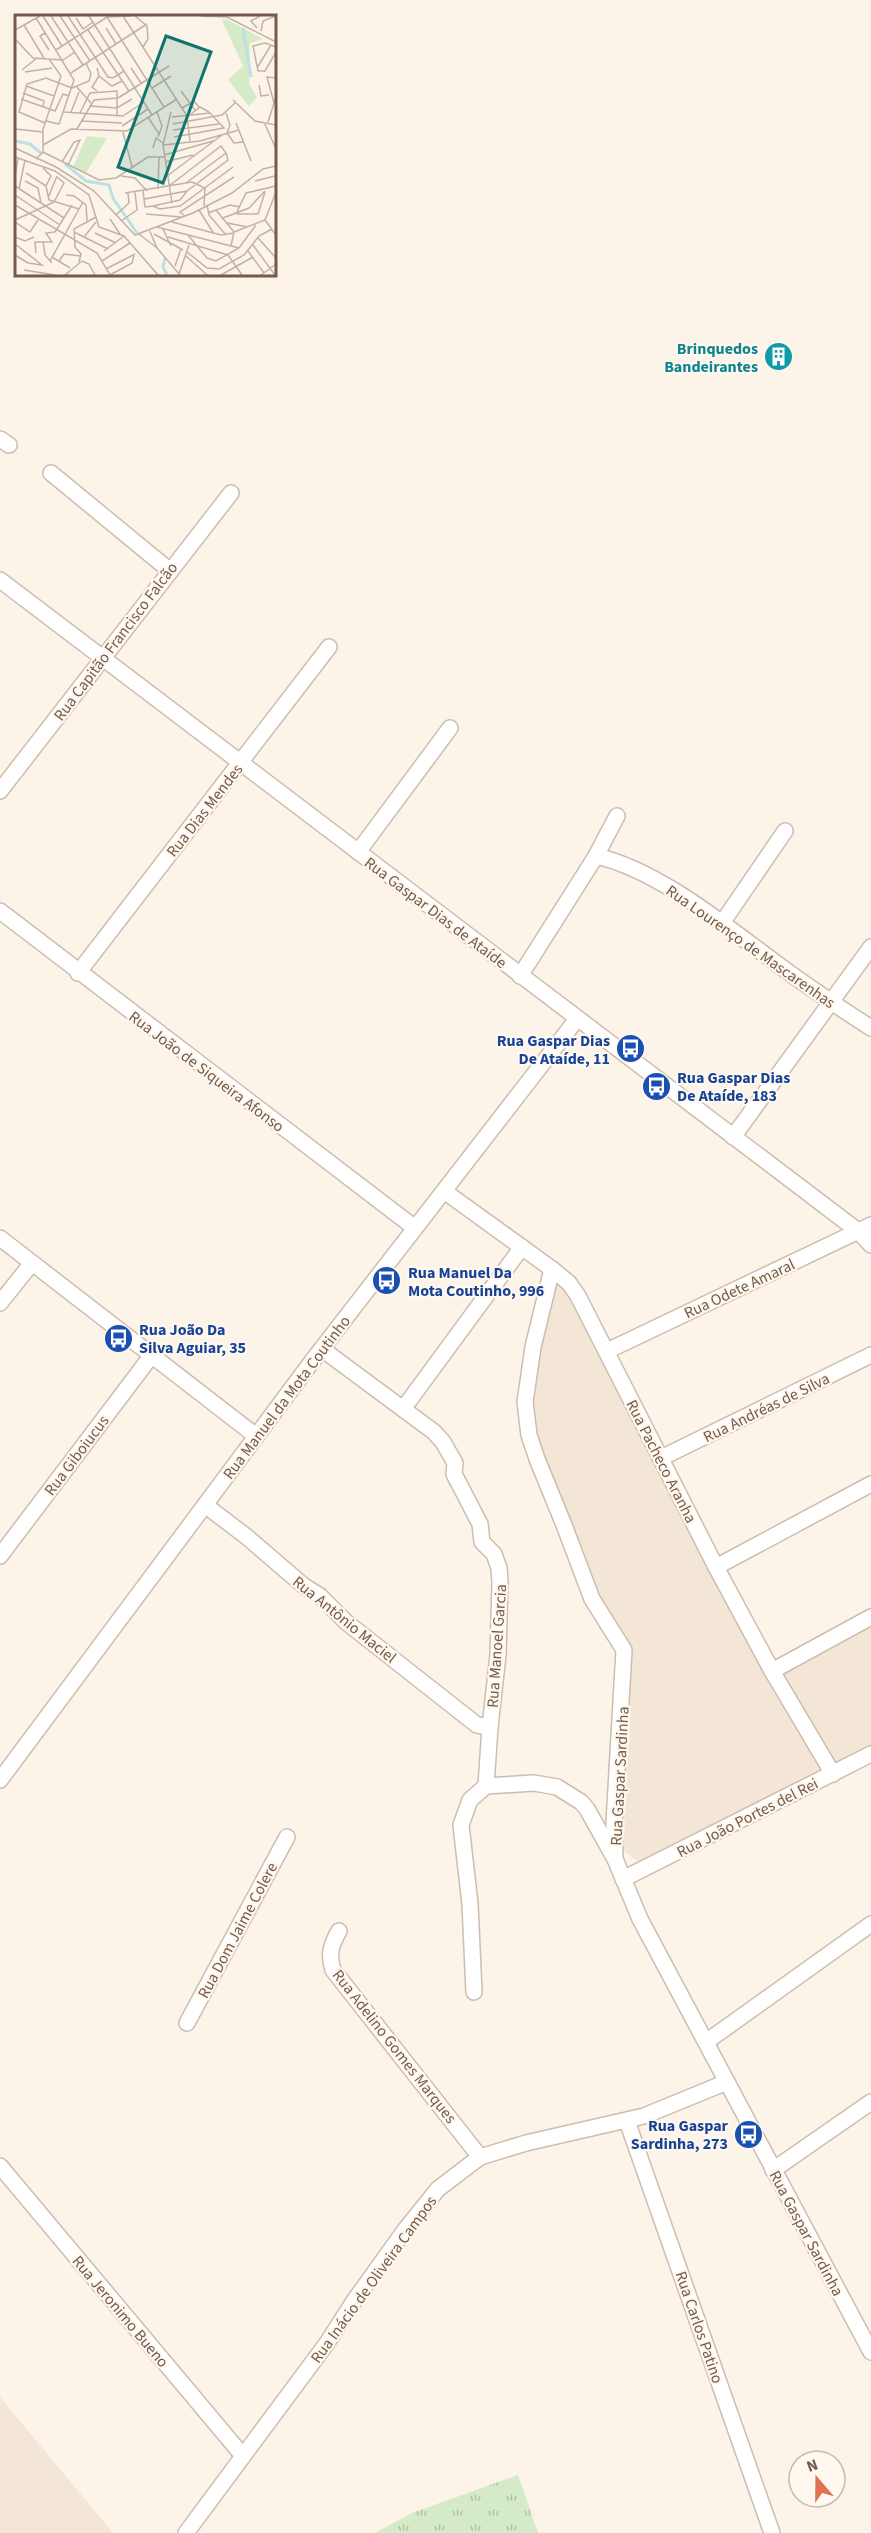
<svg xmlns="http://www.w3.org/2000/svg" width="871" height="2533" font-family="'Source Sans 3',sans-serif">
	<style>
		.residential { fill: #f3e6d7 }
		.grass { fill: url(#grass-tufts) }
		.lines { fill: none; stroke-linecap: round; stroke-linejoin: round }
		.street-casing { stroke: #cebcaf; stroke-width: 18 }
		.street { stroke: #fff; stroke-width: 15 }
		.labels { text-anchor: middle; stroke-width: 4.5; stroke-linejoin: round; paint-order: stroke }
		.culture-label { font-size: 16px; font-weight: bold; fill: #0d838f; stroke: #fef8ef; text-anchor: end }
		.street-label { font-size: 16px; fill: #765b4d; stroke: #fef8ef }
		.transit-label { font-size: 16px; font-weight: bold; fill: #164399; stroke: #fef8ef; text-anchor: start }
		.inset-river { fill: none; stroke: #bde0e5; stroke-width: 3 }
		.inset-road { fill: none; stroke: #c2b2a6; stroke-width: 1.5 }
		.view { fill: #0f766e; fill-opacity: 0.15; stroke: #0f766e; stroke-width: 3 }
		.inset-edge { fill: none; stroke: #765b4d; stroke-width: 3 }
	</style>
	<defs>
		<pattern id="grass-tufts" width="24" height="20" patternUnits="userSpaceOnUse" patternTransform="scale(1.5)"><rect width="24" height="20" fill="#d5eac7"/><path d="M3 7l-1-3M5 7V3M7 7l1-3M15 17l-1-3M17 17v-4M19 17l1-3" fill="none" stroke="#b1c1a4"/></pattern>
	</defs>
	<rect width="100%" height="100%" fill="#fcf4e9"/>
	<g class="residential">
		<path d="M 550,1262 L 582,1292 L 770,1676 L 871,1623 L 871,1751 L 642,1864 L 616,1845 L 629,1653 L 595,1596 L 534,1441 L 531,1386 Z"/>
		<path d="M 0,2397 L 113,2533 L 0,2533 Z"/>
	</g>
	<path class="grass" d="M 518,2475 L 538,2533 L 375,2533 L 412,2513 Z"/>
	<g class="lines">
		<defs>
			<g id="street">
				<path d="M 0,439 L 9,445"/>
				<path d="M 51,473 L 169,570"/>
				<path d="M 0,580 L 858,1231 L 871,1245"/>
				<path d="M 0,791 L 231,493"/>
				<path d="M 358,852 L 450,728"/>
				<path d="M 596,856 C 659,870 728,928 780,966 C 810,988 840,1008 871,1028"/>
				<path d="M 0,911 L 415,1228"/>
				<path d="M 722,923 L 785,831"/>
				<path d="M 78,973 L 329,647"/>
				<path d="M 520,976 L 596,856 L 617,816"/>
				<path d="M 733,1137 L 871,947"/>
				<path d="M 444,1191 L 552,1269 L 569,1283 L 578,1296 L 716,1567 L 772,1671 L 833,1774"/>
				<path d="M 0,1238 L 256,1436"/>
				<path d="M 552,1269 L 533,1347 L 525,1402 L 529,1435 L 537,1459 L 564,1525 L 592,1599 L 624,1650 L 614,1823 L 615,1859 L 640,1919 L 871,2352"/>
				<path d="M 0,1303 L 32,1263"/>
				<path d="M 322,1349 L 434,1432 L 443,1442 L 455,1463 L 454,1474 L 480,1524 L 482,1542 L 494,1554 L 499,1568 L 500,1582 L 498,1655 L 490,1727 L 486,1786"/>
				<path d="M 607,1351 L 871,1225"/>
				<path d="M 403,1409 L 522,1247"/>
				<path d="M 661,1458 L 871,1355"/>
				<path d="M 205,1505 L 247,1537 L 304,1586 L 320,1596 L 346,1622 L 477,1725 L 490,1727"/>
				<path d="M 0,1556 L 152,1355"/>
				<path d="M 716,1567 L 871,1484"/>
				<path d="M 772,1671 L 871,1617"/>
				<path d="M 0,1780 L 313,1360 L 577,1019"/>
				<path d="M 623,1879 L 871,1754"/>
				<path d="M 339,1931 C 331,1945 328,1954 333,1970 L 480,2157"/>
				<path d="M 474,1992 L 470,1904 L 461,1825 L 470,1800 L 486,1786 L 534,1783 L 557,1787 L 581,1802 L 587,1809 L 615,1859"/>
				<path d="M 187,2023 L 287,1837"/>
				<path d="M 706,2042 L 871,1924"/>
				<path d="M 627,2121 L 772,2533"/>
				<path d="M 0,2166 L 243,2456"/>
				<path d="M 773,2170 L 871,2102"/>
				<path d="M 186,2533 L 327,2343 L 354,2301 L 405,2230 L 438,2189 L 480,2157 L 526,2143 L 644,2116 L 727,2082"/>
			</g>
		</defs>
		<use href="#street" class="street-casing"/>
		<use href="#street" class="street"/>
	</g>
	<defs>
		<symbol id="building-disc" viewBox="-11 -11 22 22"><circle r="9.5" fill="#0f9aa8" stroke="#fef8ef"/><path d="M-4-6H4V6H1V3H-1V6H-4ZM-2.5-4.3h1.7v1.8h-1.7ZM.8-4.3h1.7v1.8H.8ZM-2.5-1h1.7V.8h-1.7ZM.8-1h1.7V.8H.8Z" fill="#fff"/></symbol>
		<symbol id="bus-disc" viewBox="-11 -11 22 22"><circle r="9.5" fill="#1a4fb4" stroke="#fef8ef"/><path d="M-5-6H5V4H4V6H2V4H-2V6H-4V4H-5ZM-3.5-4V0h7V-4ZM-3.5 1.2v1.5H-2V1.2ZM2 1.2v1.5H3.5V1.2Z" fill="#fff"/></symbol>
	</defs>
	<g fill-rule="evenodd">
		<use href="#building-disc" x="762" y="340" width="33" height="33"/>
		<use href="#bus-disc" x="614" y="1032" width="33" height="33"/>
		<use href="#bus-disc" x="640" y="1070" width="33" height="33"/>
		<use href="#bus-disc" x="370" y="1264" width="33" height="33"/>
		<use href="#bus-disc" x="102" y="1322" width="33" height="33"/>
		<use href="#bus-disc" x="732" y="2118" width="33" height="33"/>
	</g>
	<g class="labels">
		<g class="culture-label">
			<text x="758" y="354">Brinquedos<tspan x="758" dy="18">Bandeirantes</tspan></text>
		</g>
		<g class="street-label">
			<text transform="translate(115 641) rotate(-53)" y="6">Rua Capitão Francisco Falcão</text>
			<text transform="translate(204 810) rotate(-52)" y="6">Rua Dias Mendes</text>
			<text transform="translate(436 912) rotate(37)" y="6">Rua Gaspar Dias de Ataíde</text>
			<text transform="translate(751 946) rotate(35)" y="6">Rua Lourenço de Mascarenhas</text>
			<text transform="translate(207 1071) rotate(37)" y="6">Rua João de Siqueira Afonso</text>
			<text transform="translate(739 1288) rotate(-25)" y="6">Rua Odete Amaral</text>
			<text transform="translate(286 1397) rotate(-53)" y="6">Rua Manuel da Mota Coutinho</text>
			<text transform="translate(766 1407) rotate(-26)" y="6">Rua Andréas de Silva</text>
			<text transform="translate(76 1455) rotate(-53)" y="6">Rua Giboiucus</text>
			<text transform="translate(662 1461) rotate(63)" y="6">Rua Pacheco Aranha</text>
			<text transform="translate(345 1619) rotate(39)" y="6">Rua Antônio Maciel</text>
			<text transform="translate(496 1646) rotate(-86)" y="6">Rua Manoel Garcia</text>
			<text transform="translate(619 1776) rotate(-87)" y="6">Rua Gaspar Sardinha</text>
			<text transform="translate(747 1817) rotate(-27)" y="6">Rua João Portes del Rei</text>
			<text transform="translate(237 1930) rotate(-62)" y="6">Rua Dom Jaime Colere</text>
			<text transform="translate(395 2046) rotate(52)" y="6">Rua Adelino Gomes Marques</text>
			<text transform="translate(807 2233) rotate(62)" y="6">Rua Gaspar Sardinha</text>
			<text transform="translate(373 2279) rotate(-54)" y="6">Rua Inácio de Oliveira Campos</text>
			<text transform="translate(121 2311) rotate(50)" y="6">Rua Jeronimo Bueno</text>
			<text transform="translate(700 2327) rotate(71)" y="6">Rua Carlos Patino</text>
		</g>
		<g class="transit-label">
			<text x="610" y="1046" text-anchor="end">Rua Gaspar Dias<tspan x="610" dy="18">De Ataíde, 11</tspan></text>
			<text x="677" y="1083">Rua Gaspar Dias<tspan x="677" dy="18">De Ataíde, 183</tspan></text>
			<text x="408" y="1278">Rua Manuel Da<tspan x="408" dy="18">Mota Coutinho, 996</tspan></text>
			<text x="139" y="1335">Rua João Da<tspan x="139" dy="18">Silva Aguiar, 35</tspan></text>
			<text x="728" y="2131" text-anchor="end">Rua Gaspar<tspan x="728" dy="18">Sardinha, 273</tspan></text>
		</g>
	</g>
	<g transform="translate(15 15)">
		<rect width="261" height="261" fill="#fcf4e9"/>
		<path d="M 72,121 L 92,123 L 71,158 L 58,152 Z" fill="#d5eac7"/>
		<path d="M 211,4 L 248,24 L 235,28 L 234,69 L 242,82 L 234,91 L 213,65 L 228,51 L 207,5 Z" fill="#d5eac7"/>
		<path class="inset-river" d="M 228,13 L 236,62M 0,126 L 15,129 L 27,139M 50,149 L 71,166 L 94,170 L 98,183 L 122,218M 150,243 L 148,252 L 152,260"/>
		<path class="inset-road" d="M 28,1 L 47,31M 36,1 L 68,50M 45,1 L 75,46M 53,1 L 93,62 L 98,63 L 109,56M 74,1 L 137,100M 108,1 L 172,101 L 175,126M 120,1 L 132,11 L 133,24 L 128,32M 186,1 L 212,2 L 261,27M 92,2 L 149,92M 21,3 L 59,65 L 44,109 L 31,106M 61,3 L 68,14 L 78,7M 9,10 L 29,43M 91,13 L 101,29M 242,13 L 236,6 L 245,1M 0,15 L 25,1M 73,15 L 114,76M 246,16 L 248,6 L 261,1M 30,18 L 25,21 L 34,35M 0,24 L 18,43 L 48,45 L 60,37M 261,32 L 250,28 L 238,31 L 243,56 L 250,56 L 261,37M 41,35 L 92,2 L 116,1M 34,44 L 46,61M 82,53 L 84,61 L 77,72 L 82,76M 116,53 L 126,68M 242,53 L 256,30M 7,55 L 22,43M 10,57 L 37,53M 56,58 L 132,9M 84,61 L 97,71 L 107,66M 244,70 L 246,81 L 254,80M 11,71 L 39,81M 61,71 L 76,88M 57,73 L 74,66 L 76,59 L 71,48M 137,73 L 156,61M 166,76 L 180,95M 8,78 L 29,86 L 28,92M 103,83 L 154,51M 6,84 L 40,96 L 48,79 L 54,81M 218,85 L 240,106 L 261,110M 259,88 L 252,62 L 261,63M 74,91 L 102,93 L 117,84M 167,93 L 179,86 L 184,92M 49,97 L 108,101 L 129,87M 56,97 L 64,77M 142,97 L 147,111 L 143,122M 156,97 L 148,130 L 157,188M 65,98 L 75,78 L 102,76 L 102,101M 211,98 L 215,110 L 212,118M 176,99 L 185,92 L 194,97M 133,102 L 144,119M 157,102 L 195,98 L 209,113 L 159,122M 66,106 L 107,108M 249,107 L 261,134M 253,107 L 261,82M 30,108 L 4,97 L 12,69 L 31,63 L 57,73M 221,108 L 236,146M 158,109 L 207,100 L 221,87M 107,111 L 133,94M 0,114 L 28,117M 62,114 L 79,85 L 103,83M 158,115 L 204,109M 108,117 L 117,152M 212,118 L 219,128 L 228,127M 28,130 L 56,114 L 112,116 L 162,84M 148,130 L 185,126 L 224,115M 0,133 L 41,152 L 79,176 L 120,220 L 178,198 L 217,178 L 248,154 L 261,151M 138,133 L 141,123 L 148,128M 28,137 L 84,165 L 101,163 L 133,142 L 149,142M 149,140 L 198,126M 0,142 L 40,156 L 74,180 L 84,212 L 109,221 L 143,260M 21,144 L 28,137 L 28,114 L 46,61M 47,147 L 59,127 L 65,125 L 53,150M 150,147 L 178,140M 28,153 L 36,161 L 31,171M 11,158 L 31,171 L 34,185 L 64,194M 0,161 L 3,143M 106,161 L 120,163 L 132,176M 152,161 L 207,120M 10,166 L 23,173 L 26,188M 240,166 L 260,161M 171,168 L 211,138M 0,171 L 49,203M 4,174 L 10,145M 143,174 L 144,142M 128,176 L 129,184 L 172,176 L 213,145 L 211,138 L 206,131 L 154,171M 110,178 L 177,167 L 190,173 L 189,191M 0,180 L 45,210M 51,180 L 59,181 L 71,190 L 72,206M 33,183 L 42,161M 129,184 L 130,192 L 138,191 L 165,185 L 172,176M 39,187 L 49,168 L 42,162M 0,190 L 82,238 L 95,260 L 117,248 L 119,240M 192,190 L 194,200 L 211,220M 138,191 L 145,194 L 165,191 L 218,152M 184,195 L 199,219M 201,195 L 219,217 L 216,231M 193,198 L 215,190 L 225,192M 131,199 L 166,202M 221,199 L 231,178 L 261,171M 222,199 L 243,199 L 250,177M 101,200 L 114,188 L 113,178M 170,201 L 165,197 L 219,162M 208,203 L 234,193 L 250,176M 95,204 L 105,219M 0,205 L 39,187M 250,205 L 261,220M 106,206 L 122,195 L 120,177M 0,207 L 15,217 L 23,205M 157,207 L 206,220 L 219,218M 212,208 L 233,212M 142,212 L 224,233M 134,214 L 142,233 L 165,260M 148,214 L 156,231M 40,217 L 57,190M 59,217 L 93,234M 219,217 L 250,205 L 261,177M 80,218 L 101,228M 124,219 L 142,233M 139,219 L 168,235M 173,220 L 192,243 L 201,246 L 224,233 L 241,210M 0,222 L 10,226 L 19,222M 69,222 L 81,207M 153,222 L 213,240M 243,223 L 261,243M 28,227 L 30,240 L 37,248M 0,229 L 27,250 L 13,248 L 0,240M 238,230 L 260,260M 89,236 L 109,221M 233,236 L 249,258M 172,237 L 192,253 L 204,254 L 229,240 L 244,221 L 257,214M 21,238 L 20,227 L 37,227 L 31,218 L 40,217M 213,240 L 227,260M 171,241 L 192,260M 37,242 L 55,253M 35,246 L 68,187M 44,246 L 49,239 L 66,241M 87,246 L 115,228M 64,247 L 66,239 L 60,232 L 59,214 L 81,202M 160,251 L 166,234M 91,254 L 120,239M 9,255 L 40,260M 164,259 L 174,230M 50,260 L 67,246 L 74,249 L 80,260M 206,260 L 238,242M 246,260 L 261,249"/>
		<path class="view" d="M 151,21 L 196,37 L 148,168 L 103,152 Z"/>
		<rect width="261" height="261" class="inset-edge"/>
	</g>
	<g transform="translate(817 2479) rotate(340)"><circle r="28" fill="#fef8ef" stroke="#c8b9ae" stroke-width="1.5"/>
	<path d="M0-4.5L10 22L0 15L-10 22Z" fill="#e17152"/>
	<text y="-9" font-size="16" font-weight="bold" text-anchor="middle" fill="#765b4d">N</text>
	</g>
</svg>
